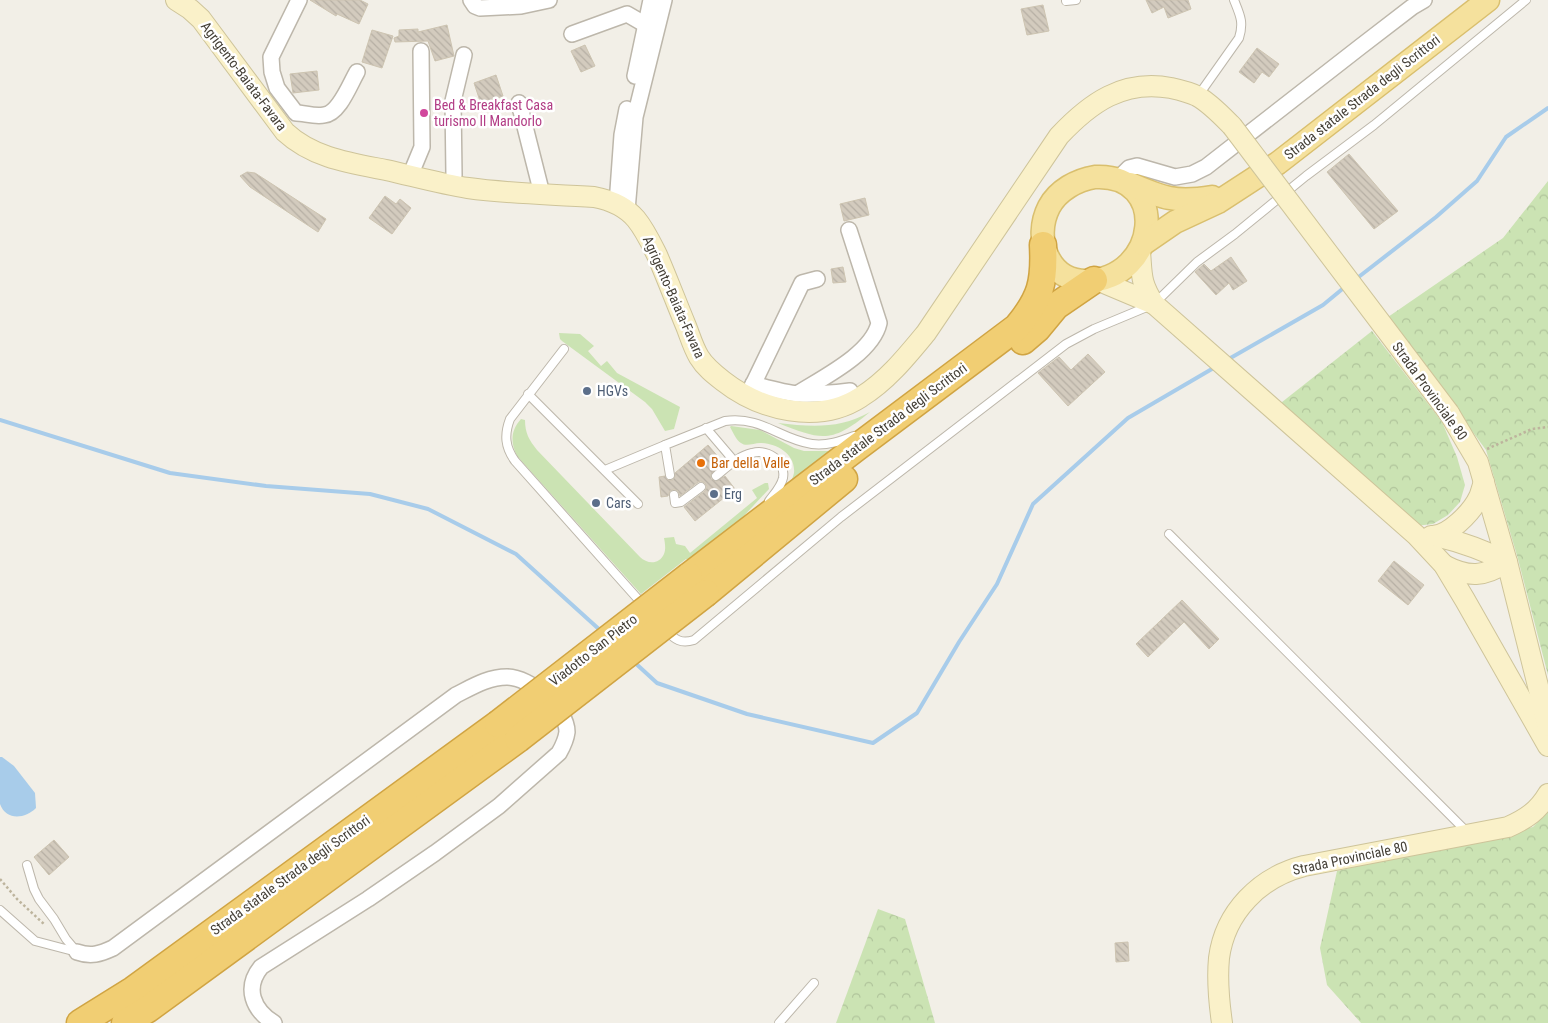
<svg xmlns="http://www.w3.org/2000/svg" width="1548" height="1023" font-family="'Roboto Condensed',sans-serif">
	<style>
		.grass { fill: #cbe3b3 }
		.forest { fill: url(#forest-crowns) }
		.water { fill: #a8ccea }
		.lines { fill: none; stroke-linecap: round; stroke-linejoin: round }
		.stream { stroke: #a8ccea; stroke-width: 4 }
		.building { fill: url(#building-back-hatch); stroke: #cdc4b1 }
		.lane-casing { stroke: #bdb7ab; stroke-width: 10 }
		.street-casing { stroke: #bdb7ab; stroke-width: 18 }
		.secondary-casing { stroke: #cec49a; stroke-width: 22 }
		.primary-casing { stroke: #d9bf6e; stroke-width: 25 }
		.highway-casing { stroke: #d0a443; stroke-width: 29 }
		.path { stroke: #bdb49d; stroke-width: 2.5; stroke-dasharray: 2.5 2.5; stroke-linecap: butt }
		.lane { stroke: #fff; stroke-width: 8 }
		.street { stroke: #fff; stroke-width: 15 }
		.secondary { stroke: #faf1c9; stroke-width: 20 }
		.primary { stroke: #f5e19d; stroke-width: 22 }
		.highway { stroke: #f1ce73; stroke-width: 26 }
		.secondary-bridge-casing { stroke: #cec49a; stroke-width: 22; stroke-linecap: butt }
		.highway-bridge-casing { stroke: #d0a443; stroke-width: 29; stroke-linecap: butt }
		.secondary-bridge { stroke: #faf1c9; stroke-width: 20 }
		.highway-bridge { stroke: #f1ce73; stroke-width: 26 }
		.hotel-dot { fill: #d1479c; stroke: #fff; stroke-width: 2 }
		.service-dot { fill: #5c6f8a; stroke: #fff; stroke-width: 2 }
		.food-dot { fill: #e8710a; stroke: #fff; stroke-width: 2 }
		.labels { text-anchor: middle; stroke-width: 5; stroke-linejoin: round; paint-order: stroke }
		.street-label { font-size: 14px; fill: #454037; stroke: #fff }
		.hotel-label { font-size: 14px; fill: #b23c85; stroke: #fff; text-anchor: start }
		.service-label { font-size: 14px; fill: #4e5e75; stroke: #fff; text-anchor: start }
		.food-label { font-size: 14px; fill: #c56008; stroke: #fff; text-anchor: start }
	</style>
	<defs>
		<pattern id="forest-crowns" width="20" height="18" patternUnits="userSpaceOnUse" patternTransform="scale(1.25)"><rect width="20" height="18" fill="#cbe3b3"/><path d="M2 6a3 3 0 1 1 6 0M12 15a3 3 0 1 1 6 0" fill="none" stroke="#b0c49b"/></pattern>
		<pattern id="building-back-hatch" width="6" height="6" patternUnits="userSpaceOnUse" patternTransform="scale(1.25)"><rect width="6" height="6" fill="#d3cbbe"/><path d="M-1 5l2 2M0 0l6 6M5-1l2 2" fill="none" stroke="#b6afa4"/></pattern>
	</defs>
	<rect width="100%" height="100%" fill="#f2efe7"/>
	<g class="grass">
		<path d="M 559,333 L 580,334 L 594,346 L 588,351 L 601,366 L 607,361 L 617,373 L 680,407 L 674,429 L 665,431 L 652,409 L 645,402 L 562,341 L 560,339 Z"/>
		<path d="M 870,412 C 832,443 823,441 778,423 C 812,427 840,429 870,412 Z"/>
		<path d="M 521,419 L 525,420 C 525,433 529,440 537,450 L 640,557 C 647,564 659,565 664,554 C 666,549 665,543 664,538 L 674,537 L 676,544 L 685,546 L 690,553 L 757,498 L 752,490 L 765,483 L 768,483 L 769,489 L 740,520 L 689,561 L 686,559 L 641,594 L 517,456 C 510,442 511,430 521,419 Z"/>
		<path d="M 731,426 L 760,430 L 794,448 L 804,451 L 832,451 L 788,487 C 790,483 793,478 794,473 C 796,454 776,443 760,443 C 754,443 746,447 741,443 C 736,440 733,432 730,427 Z"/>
	</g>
	<g class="forest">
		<path d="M 1548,181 L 1548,675 L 1518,559 L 1486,450 L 1388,317 L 1503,238 Z"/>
		<path d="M 1372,331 L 1442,422 L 1457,457 L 1465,485 L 1460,502 L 1448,515 L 1433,524 L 1415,526 L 1277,406 Z"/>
		<path d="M 1548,811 L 1548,1023 L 1361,1023 L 1327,985 L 1320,948 L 1337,871 L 1533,827 Z"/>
		<path d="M 878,909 L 905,919 L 935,1023 L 836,1023 Z"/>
	</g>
	<path class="water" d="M 0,757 L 2,757 L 14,766 L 35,793 L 36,808 C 25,819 6,821 0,804 Z"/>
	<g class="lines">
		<g class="stream">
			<path d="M 1356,279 L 1436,217 L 1477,181 L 1506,137 L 1548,108"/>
			<path d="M 1227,360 L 1323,305 L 1346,286"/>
			<path d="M 0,420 L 170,473 L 266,486 L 370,494 L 428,509 L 516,554 L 601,631"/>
			<path d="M 633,661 L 657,683 L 747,714 L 873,743 L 917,713 L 959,642 L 997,584 L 1033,504 L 1128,418 L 1217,366"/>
		</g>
	</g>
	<g class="building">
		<path d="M 310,0 L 360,0 L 368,4 L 359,24 L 337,14 L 336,16 Z"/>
		<path d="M 1146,0 L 1188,0 L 1191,9 L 1168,18 L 1164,7 L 1152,13 Z"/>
		<path d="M 1043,5 L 1049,31 L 1027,35 L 1021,9 Z"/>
		<path d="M 447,25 L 454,56 L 435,61 L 428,41 L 395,42 L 394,38 L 399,36 L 399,30 L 418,29 L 418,32 Z"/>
		<path d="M 372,30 L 393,36 L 382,68 L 362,62 Z"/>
		<path d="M 585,45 L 595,66 L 581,72 L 571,51 Z"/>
		<path d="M 1257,48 L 1279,64 L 1269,77 L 1262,72 L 1254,83 L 1239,72 Z"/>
		<path d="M 317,71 L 319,90 L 293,93 L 290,74 Z"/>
		<path d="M 496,75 L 503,96 L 481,104 L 474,83 Z"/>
		<path d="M 1349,154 L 1398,211 L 1374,229 L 1327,172 Z"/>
		<path d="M 247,172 L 255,173 L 326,219 L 318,232 L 250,187 L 240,176 Z"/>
		<path d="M 385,196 L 396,204 L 400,199 L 411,208 L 392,234 L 369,218 Z"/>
		<path d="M 865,198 L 869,215 L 844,221 L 840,204 Z"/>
		<path d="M 1231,257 L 1247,281 L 1233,290 L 1229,283 L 1216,295 L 1195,272 L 1204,264 L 1211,271 Z"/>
		<path d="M 843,267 L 846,282 L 833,283 L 831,269 Z"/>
		<path d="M 1088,354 L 1105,372 L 1068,406 L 1038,373 L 1059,357 L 1071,370 Z"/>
		<path d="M 708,445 L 720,459 L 715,463 L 718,467 L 711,474 L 711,479 L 717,481 L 725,476 L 735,489 L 695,521 L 684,507 L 705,491 L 707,487 L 705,483 L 701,481 L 698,482 L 680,496 L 678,491 L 674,489 L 670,491 L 668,496 L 661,497 L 659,477 L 665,476 L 668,480 L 673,480 L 675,476 L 675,473 Z"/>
		<path d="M 1394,561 L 1424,585 L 1408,605 L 1378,581 Z"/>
		<path d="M 1182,600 L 1219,639 L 1209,649 L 1184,622 L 1148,657 L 1136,644 Z"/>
		<path d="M 54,840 L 69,857 L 49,875 L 34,857 Z"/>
		<path d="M 1128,942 L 1129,961 L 1116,962 L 1115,943 Z"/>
	</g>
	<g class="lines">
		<defs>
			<g id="lane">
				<path d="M 1066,1 L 1076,0"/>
				<path d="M 1198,96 L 1239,38 C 1244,22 1240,15 1234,0"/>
				<path d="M 564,349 L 510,419 C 504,435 505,447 515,461 L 645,607"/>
				<path d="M 528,394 L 638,504"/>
				<path d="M 706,428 L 735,462"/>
				<path d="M 605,470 L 665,445"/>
				<path d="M 670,475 L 665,445 L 725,421 C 762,416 779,439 812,444 C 827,446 841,441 854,436"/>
				<path d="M 716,476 C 726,468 738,456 752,453 C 767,449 786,460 783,478 C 781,487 774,494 769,501"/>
				<path d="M 674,495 L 675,503 L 681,502 L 701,487"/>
				<path d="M 1169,534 L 1468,833"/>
				<path d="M 666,630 C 675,640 681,644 694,640 L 841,517 L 1066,344 L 1094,329 L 1154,304 L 1197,262 L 1235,234 L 1306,176 L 1374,125 L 1526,0"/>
				<path d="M 27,865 L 34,889 L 39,899 L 54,919 L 66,939 L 77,952"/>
				<path d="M 0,910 L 35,941 L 77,952"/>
				<path d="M 779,1023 L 814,983"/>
			</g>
			<g id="street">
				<path d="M 299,0 L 271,57 L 272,72 L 277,88 L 296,113 C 304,113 315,117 324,115 C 339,114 350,84 357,72"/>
				<path d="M 471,0 L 475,6 L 480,8 L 521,6 L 549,0"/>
				<path d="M 572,34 L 627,14 L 646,25"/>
				<path d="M 635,76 L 651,0"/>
				<path d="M 519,103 L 542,194"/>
				<path d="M 410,176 L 422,147 L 421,51"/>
				<path d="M 1118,179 L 1129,168 L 1137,166 L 1175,177 L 1192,174 L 1206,167 L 1360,47 L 1412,7 L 1424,0"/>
				<path d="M 452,185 L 454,175 L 453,101 L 464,55"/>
				<path d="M 617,204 L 622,135 L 627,109"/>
				<path d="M 627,210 L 635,117 L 664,0"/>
				<path d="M 753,384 C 768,388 784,393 799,394 C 816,395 833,393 850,391 L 855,400"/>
				<path d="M 797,394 C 822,378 872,354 879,323 L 849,230"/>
				<path d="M 747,397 L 802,283 L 817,279"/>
				<path d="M 77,952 C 91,957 100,954 113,948 L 456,695 C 472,687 488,677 507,677 C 530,677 567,708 567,732 C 566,740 563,746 559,753 L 499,806 L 435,853 L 368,899 L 261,967 C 244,988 253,1010 274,1023"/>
			</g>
			<g id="secondary">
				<path d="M 176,0 L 190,9 L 201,19 L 285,132 C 313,158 350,163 386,170 C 413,176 441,184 468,188 C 510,194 552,194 594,197 C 610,200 625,206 636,219 C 645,230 651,243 657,255 C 667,278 676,302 686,326 C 690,336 693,347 699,357 C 705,367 714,374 723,381 C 760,410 818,425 861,397 C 887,381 907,356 926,333 L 1059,136 C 1090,103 1123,79 1171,88 C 1180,90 1189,92 1197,96 C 1210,103 1222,116 1232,126"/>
				<path d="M 1140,251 C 1142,275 1140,282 1154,304 L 1416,535 L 1444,565 L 1465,600 L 1548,746"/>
				<path d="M 1097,280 L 1154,304"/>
				<path d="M 1449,413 L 1478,462 L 1507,562 L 1548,726"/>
				<path d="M 1431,536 C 1448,537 1472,512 1479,497 C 1481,493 1482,487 1484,482"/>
				<path d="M 1436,536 C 1461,542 1484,550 1507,562 C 1484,577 1469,578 1444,565"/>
				<path d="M 1222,1023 C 1219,1002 1217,979 1219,958 C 1225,912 1260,877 1304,866 L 1508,827 C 1526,819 1538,811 1548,794"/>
			</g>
			<g id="primary">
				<path d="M 1095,177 C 1170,173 1160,279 1086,281 C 1048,281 1033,238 1049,207 C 1058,190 1077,180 1095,177 Z"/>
				<path d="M 1130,184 C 1163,198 1175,203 1212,197"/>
				<path d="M 1143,244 L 1175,222 L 1218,202 L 1278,163 L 1488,0"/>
			</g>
			<g id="highway">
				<path d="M 1023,341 L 1037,329 L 1056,306 L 1094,280"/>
				<path d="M 689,576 L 856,448 L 1017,327 C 1041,298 1045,282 1043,245"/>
				<path d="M 706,593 L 844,479"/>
				<path d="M 80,1023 L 133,990 L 498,724"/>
				<path d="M 125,1023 L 148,1009 L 518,739"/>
			</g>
		</defs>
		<use href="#lane" class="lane-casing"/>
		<use href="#street" class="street-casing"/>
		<use href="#secondary" class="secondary-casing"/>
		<use href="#primary" class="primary-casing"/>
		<use href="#highway" class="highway-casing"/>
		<g class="path">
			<path d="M 1487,449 L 1532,429 L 1548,427"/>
			<path d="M 0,879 L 17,899 L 45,925"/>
		</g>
		<use href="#lane" class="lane"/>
		<use href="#street" class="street"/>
		<use href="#secondary" class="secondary"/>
		<use href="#primary" class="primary"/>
		<use href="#highway" class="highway"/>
		<defs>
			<path id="secondary-bridge" d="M 1232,126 L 1449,413"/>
			<g id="highway-bridge">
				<path d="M 498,724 L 689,576"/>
				<path d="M 518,739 L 706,593"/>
			</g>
		</defs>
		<use href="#secondary-bridge" class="secondary-bridge-casing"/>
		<use href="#highway-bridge" class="highway-bridge-casing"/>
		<use href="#secondary-bridge" class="secondary-bridge"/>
		<use href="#highway-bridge" class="highway-bridge"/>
	</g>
	<circle class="hotel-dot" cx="424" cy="113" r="5"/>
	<g class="service-dot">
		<circle cx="587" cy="391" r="5"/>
		<circle cx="714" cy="494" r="5"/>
		<circle cx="596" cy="503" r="5"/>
	</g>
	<circle class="food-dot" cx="701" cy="463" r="5"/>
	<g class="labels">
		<g class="street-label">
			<text transform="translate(244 76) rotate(53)" y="5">Agrigento-Baiata-Favara</text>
			<text transform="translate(1362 97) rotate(-38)" y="5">Strada statale Strada degli Scrittori</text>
			<text transform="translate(674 297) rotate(66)" y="5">Agrigento-Baiata-Favara</text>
			<text transform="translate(1430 391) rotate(54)" y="5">Strada Provinciale 80</text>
			<text transform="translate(888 424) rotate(-37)" y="5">Strada statale Strada degli Scrittori</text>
			<text transform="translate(593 650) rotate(-38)" y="5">Viadotto San Pietro</text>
			<text transform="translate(1350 858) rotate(-12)" y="5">Strada Provinciale 80</text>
			<text transform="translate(290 875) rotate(-36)" y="5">Strada statale Strada degli Scrittori</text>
		</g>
		<g class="hotel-label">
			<text x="434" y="110">Bed &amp; Breakfast Casa<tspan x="434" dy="16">turismo Il Mandorlo</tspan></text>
		</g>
		<g class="service-label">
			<text x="597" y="396">HGVs</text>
			<text x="724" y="499">Erg</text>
			<text x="606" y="508">Cars</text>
		</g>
		<g class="food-label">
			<text x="711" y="468">Bar della Valle</text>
		</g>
	</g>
</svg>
